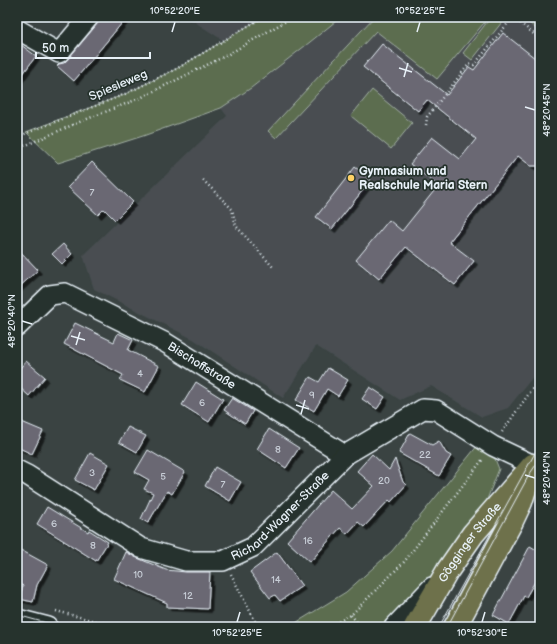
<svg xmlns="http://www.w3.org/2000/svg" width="557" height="644" font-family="'Balsamiq Sans',sans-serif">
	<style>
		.built { fill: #484e51 }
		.green { fill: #5c6d50; stroke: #a2afa4 }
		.building { fill: #6a6773; stroke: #e8f1f8; filter: url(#shadow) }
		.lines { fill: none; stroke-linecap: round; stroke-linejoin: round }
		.minor-casing { stroke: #e8f1f8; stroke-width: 22 }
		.major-casing { stroke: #e8f1f8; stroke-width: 25 }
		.path { stroke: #e8f1f8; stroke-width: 2.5; stroke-dasharray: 1 3; stroke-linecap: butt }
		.minor { stroke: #26332d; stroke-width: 19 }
		.major { stroke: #6e714b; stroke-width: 22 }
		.tram { stroke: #e8f1f8; stroke-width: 1 }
		.ticks { fill: none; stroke: #e8f1f8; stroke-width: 1.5 }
		.poi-dot { fill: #ffd166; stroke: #26332d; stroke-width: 1.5 }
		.labels { text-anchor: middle; stroke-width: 3.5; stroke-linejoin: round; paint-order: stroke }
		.number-label { font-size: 10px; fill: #c8ced7 }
		.street-label { font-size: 12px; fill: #e8f1f8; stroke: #26332d }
		.poi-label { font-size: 12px; font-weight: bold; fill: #e8f1f8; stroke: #26332d; text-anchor: start }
		.neatline { fill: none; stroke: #e8f1f8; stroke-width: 1.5 }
		.ticks-label { font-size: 10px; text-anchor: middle; fill: #e8f1f8 }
	</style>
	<defs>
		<filter id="shadow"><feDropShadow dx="3.5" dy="3.5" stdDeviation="0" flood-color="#0009"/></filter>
	</defs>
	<rect width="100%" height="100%" fill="#3a4342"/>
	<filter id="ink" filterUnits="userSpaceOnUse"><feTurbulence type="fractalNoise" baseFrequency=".025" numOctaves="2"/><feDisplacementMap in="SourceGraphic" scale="8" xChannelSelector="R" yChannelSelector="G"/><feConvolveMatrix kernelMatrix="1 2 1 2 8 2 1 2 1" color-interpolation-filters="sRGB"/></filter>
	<g filter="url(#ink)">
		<g class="built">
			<path d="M 187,17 L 263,17 L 224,41 Z"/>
			<path d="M 341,17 L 540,17 L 540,368 L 508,408 L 482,417 L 431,386 L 400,400 L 316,346 L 283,398 L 193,339 L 94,289 L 83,255 L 227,116 L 221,108 L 251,88 L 310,42 Z"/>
		</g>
		<g class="green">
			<path d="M 263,17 L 341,17 L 310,42 L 251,88 L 221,108 L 143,136 L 58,163 L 26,132 L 123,95 L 178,68 Z"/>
			<path d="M 374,17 L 489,17 L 437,79 L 376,31 L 276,138 L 268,131 Z"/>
			<path d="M 491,17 L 506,17 L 472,60 L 463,53 Z"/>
			<path d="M 522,17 L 540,17 L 540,32 Z"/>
			<path d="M 372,90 L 412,123 L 391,149 L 351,116 Z"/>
			<path d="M 478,445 L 493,454 L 499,469 L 484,507 L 405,610 L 387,627 L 289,627 L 346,592 L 392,551 Z"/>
		</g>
		<g class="building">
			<path d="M 100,17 L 127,17 L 74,81 L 57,66 L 59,64 L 64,63 L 67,60 L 97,24 Z"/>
			<path d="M 503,33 L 540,62 L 540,166 L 531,166 L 518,156 L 449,242 L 474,261 L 455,285 L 406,247 L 379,279 L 356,260 L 389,220 L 402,231 L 438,186 L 410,164 L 432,137 L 460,159 L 476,139 L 427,100 L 418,111 L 363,67 L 382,44 L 447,95 L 469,67 L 474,70 Z"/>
			<path d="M 17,42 L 36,56 L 17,82 Z"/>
			<path d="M 92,162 L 133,202 L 115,220 L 104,209 L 98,215 L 68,187 Z"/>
			<path d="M 355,167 L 371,180 L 332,229 L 316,217 Z"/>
			<path d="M 63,244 L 72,254 L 62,264 L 52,254 Z"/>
			<path d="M 17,248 L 38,270 L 17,289 Z"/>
			<path d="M 75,323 L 114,342 L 118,333 L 133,340 L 128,350 L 159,366 L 145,392 L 120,380 L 123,375 L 64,344 Z"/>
			<path d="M 26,361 L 45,377 L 29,396 L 17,385 L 17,372 Z"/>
			<path d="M 328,368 L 348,380 L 338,396 L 327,389 L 314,411 L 296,400 L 310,377 L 319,382 Z"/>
			<path d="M 196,382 L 223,399 L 209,422 L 182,405 Z"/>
			<path d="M 370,387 L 385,397 L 377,409 L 362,399 Z"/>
			<path d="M 232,398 L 253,411 L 245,424 L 224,410 Z"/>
			<path d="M 17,420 L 43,431 L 32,454 L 17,447 Z"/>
			<path d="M 128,427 L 146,436 L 137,452 L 119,442 Z"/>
			<path d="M 269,429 L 299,448 L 286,468 L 257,449 Z"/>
			<path d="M 410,433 L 432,445 L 439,441 L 446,453 L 451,456 L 439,476 L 399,453 Z"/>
			<path d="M 148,450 L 185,472 L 172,494 L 167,491 L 148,523 L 141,519 L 153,493 L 144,489 L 149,480 L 135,472 Z"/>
			<path d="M 90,453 L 109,464 L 94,490 L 75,480 Z"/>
			<path d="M 372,454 L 389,470 L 395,459 L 403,482 L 406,485 L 391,502 L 389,500 L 364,527 L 358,522 L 347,534 L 340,528 L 310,562 L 287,541 L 331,490 L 352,509 L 374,486 L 357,471 Z"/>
			<path d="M 215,467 L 241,482 L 230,501 L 205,486 Z"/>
			<path d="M 47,507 L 88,532 L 89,530 L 108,542 L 96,561 L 37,524 Z"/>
			<path d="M 530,546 L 540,552 L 540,573 L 526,597 L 524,596 L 509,624 L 493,615 Z"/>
			<path d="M 17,548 L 48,565 L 37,585 L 33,602 L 19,599 L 23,586 L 17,582 Z"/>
			<path d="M 126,552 L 135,557 L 166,570 L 186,572 L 210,572 L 208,609 L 167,607 L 167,603 L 114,579 Z"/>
			<path d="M 277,552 L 302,586 L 280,601 L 275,595 L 270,598 L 250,572 Z"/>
		</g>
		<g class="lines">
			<defs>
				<g id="minor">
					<path d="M 17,29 L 59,53 L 89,17"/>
					<path id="s1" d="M 17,327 L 50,295 L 65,293 L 166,343 L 345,455"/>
					<path id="s2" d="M 17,470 L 27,475 L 141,548 L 186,561 L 223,561 L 253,547 L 345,455 L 423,409 L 436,410 L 493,446 L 533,465 L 525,478"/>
					<path d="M 17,619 L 48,627"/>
					<path d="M 394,627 L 432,587"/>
				</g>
				<g id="major">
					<path id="s3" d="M 415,627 L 448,570 L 473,534 L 533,465"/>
					<path d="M 455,627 L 512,521 L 521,502 L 530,474"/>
				</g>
			</defs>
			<use href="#minor" class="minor-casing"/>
			<use href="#major" class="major-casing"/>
			<g class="path">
				<path d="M 426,125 L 427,117 L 469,64 L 474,65 L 513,17 L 540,39"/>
				<path d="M 17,137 L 123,95 L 178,68 L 263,17"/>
				<path d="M 17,149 L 77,123 L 138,99 L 227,55 L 293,17"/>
				<path d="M 203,180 L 232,209 L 236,226 L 273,267"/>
				<path d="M 502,432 L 540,378"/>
				<path d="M 231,574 L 258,627"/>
				<path d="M 56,611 L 119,627"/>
				<path d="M 351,615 L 361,627"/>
				<path d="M 328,627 L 351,615 L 404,562 L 483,459"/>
			</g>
			<use href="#minor" class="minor"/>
			<use href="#major" class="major"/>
			<g class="tram">
				<path d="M 17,615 L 61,627"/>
				<path d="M 17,622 L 35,627"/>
				<path d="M 439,627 L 540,444"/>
				<path d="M 447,627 L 529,475 L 540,459"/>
			</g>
		</g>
	</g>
	<path class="ticks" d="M 172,32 L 175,22M 417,32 L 420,22M 399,68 L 412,72M 404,77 L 408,63M 525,107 L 535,110M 22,321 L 32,324M 71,336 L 85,340M 76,345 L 80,332M 296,405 L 309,409M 301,414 L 305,400M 525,475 L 535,478M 237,622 L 240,612M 482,622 L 485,612"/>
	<circle class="poi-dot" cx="351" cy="178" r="4"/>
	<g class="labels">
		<g class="number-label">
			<text x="92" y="196">7</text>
			<text x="140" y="377">4</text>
			<text x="312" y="398">9</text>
			<text x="202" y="406">6</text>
			<text x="278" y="453">8</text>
			<text x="425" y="458">22</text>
			<text x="92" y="476">3</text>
			<text x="163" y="480">5</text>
			<text x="384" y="484">20</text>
			<text x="223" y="488">7</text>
			<text x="54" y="527">6</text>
			<text x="308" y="544">16</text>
			<text x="93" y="549">8</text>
			<text x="138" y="578">10</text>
			<text x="276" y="583">14</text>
			<text x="188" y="599">12</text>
		</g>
		<g class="street-label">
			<text transform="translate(118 85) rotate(-23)" y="4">Spiesleweg</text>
			<text dy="4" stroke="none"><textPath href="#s1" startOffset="216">Bischoffstraße</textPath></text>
			<text dy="4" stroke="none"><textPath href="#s2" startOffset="304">Richard-Wagner-Straße</textPath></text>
			<text dy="4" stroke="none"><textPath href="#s3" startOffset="101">Gögginger Straße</textPath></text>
		</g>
		<g class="poi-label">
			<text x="359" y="175">Gymnasium und<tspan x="359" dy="14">Realschule Maria Stern</tspan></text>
		</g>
	</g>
	<rect width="557" height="644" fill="none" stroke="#26332d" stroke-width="44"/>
	<path d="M36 52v6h114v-6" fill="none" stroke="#e8f1f8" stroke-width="2"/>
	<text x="42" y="52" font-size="12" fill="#e8f1f8" stroke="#26332d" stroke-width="3" paint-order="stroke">50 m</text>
	<rect x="22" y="22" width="513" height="600" class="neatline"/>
	<g class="ticks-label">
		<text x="175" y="14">10°52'20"E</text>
		<text x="420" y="14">10°52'25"E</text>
		<text transform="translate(546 110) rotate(-90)" y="4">48°20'45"N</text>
		<text transform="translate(11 321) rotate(-90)" y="4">48°20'40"N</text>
		<text transform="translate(546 478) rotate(-90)" y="4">48°20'40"N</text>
		<text x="237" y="636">10°52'25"E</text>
		<text x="482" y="636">10°52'30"E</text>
	</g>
</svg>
